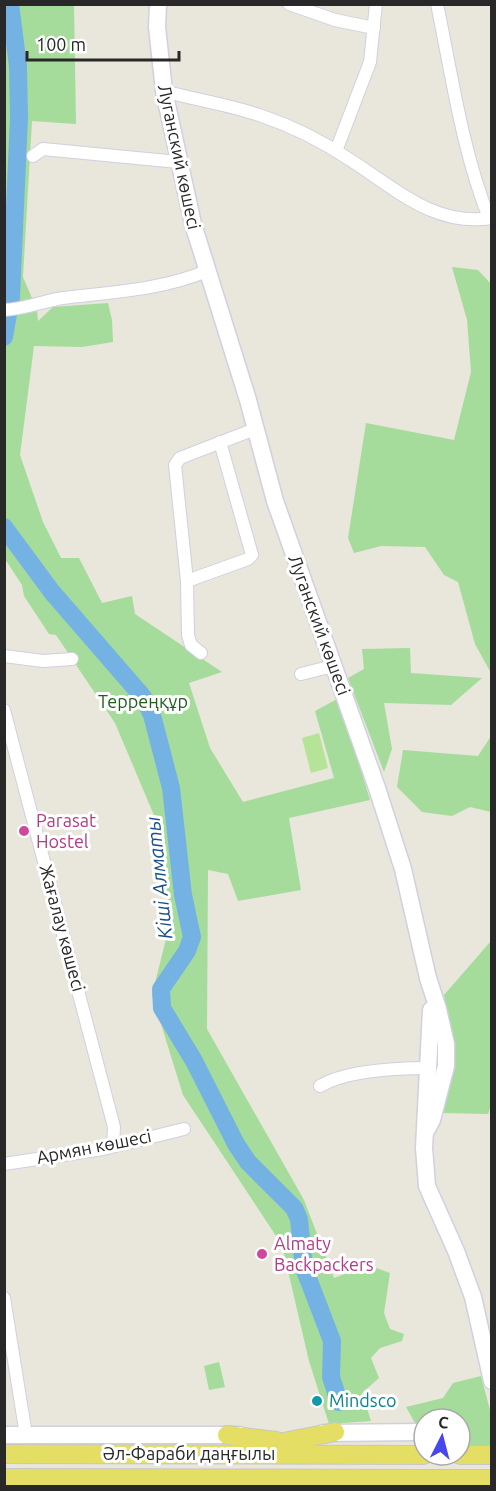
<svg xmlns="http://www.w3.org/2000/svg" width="496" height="1491" font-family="Ubuntu,sans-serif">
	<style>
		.green { fill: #a5dc9b }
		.pitch { fill: #b5e398 }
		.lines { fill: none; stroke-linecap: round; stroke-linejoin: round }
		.river { stroke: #75b2e4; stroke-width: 18 }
		.street-casing { stroke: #d0d0e0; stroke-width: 14 }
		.secondary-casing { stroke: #d0d0e0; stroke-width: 19 }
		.primary-casing { stroke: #c7c7c7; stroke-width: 20 }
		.street { stroke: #fff; stroke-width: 12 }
		.secondary { stroke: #fff; stroke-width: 16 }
		.primary { stroke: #e5de65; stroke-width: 18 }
		.primary-bridge-casing { stroke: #c7c7c7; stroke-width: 20; stroke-linecap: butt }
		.primary-bridge { stroke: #e5de65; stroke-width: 18 }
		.hotel-dot { fill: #d1479c; stroke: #fff; stroke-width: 2 }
		.culture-dot { fill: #0f9aa8; stroke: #fff; stroke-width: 2 }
		.labels { text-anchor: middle; stroke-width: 6; stroke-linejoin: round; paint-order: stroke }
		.street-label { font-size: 18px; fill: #282828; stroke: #fff }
		.park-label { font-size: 18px; fill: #205e1f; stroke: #fff }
		.hotel-label { font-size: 18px; fill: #b23c85; stroke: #fff; text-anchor: start }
		.culture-label { font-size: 18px; fill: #0d838f; stroke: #fff; text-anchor: start }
		.water-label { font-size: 20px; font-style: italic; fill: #184f8d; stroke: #fff }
	</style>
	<rect width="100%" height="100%" fill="#e9e6db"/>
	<g class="green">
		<path d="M 4,5 L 74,5 L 76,124 L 32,121 L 23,277 L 37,310 L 38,321 L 53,307 L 108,303 L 112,320 L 113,342 L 82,347 L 34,346 L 20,455 L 43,522 L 61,558 L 79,558 L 102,603 L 132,596 L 135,614 L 222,672 L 189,683 L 210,748 L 243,802 L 334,778 L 315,711 L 339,698 L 370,800 L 289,818 L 301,890 L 238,901 L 228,874 L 208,870 L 207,1029 L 304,1200 L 334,1278 L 368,1265 L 390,1273 L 384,1313 L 390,1329 L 404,1334 L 402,1341 L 380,1348 L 371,1358 L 379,1378 L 362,1393 L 371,1421 L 329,1424 L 309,1361 L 282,1245 L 183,1095 L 152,995 L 171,919 L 156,820 L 115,723 L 56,635 L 49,634 L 24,596 L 22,585 L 5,559 Z"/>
		<path d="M 452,267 L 478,270 L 491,284 L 491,673 L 475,644 L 458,582 L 444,575 L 425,547 L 381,546 L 354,553 L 348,538 L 366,423 L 454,440 L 471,372 L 467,320 Z"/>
		<path d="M 410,648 L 411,673 L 482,678 L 451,705 L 384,703 L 392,749 L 384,772 L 348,678 L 364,669 L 362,649 Z"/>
		<path d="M 491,736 L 491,812 L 470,807 L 452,816 L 422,812 L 397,787 L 403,750 L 478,756 Z"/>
		<path d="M 491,941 L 491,1106 L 488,1114 L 442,1113 L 454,1061 L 444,995 Z"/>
		<path d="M 219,1362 L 225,1387 L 209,1390 L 204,1366 Z"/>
		<path d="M 481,1376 L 491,1414 L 491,1447 L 464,1446 L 460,1438 L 460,1419 L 424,1419 L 424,1423 L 415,1423 L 406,1407 L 443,1398 L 453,1383 Z"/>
	</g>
	<path class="pitch" d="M 319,733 L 328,768 L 311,773 L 302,738 Z"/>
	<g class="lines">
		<g class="river">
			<path d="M 4,337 L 11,297 L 19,117 L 18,66 L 10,4"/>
			<path d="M 4,527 L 52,592 L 143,697 L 152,715 L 171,788 L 183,895 L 192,937 L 187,951 L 161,989 L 162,1008 L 194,1061 L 236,1144 L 248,1162 L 294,1208 L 299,1219 L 304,1268 L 332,1341 L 331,1377 L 339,1402"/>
		</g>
		<defs>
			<g id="street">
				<path d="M 289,4 L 335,20 L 374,28"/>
				<path d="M 437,4 C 452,76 462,150 489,218"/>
				<path d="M 164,91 C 196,100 230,105 262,116 C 292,126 325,143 352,161 C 397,190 435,227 492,218"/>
				<path d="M 336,151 L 370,62 L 376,4"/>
				<path d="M 33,156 L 43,149 L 178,162"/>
				<path d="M 4,310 C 25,309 43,301 63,298 C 112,292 161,290 207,271"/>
				<path d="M 187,581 L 248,559 L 252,555 L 220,442"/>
				<path d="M 201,653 L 191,645 L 188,635 L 187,581 L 175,465 L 180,458 L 255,429"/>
				<path d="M 4,656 L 43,661 L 72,659"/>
				<path d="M 301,674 L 333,666"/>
				<path d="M 4,710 L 114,1127 L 113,1146"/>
				<path d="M 320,1086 C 347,1070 398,1068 430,1068"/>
				<path d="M 4,1164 L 103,1149 L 184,1129"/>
				<path d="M 4,1298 L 26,1435"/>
			</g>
			<g id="secondary">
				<path d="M 158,4 L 157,27 L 164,91 L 193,224 L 248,400 L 275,501 L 377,788 L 403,869 L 428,978 L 438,1009 L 446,1044 L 446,1066 L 432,1120 L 426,1131"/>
				<path d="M 431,1010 L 424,1148 L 427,1186 L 456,1251 L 473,1297 L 492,1381"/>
				<path d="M 323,1433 L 424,1432"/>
				<path d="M 4,1435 L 240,1435"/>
			</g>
			<g id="primary">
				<path d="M 227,1435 L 276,1441"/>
				<path d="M 263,1446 L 335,1432"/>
				<path d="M 4,1454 L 424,1455"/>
				<path d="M 460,1455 L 492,1455"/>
				<path d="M 4,1478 L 415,1479"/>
			</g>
		</defs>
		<use href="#street" class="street-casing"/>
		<use href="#secondary" class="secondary-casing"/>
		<use href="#primary" class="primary-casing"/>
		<use href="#street" class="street"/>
		<use href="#secondary" class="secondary"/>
		<use href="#primary" class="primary"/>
		<defs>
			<path id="primary-bridge" d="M 415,1479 L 492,1479"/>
		</defs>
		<use href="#primary-bridge" class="primary-bridge-casing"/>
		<use href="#primary-bridge" class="primary-bridge"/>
	</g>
	<g class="hotel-dot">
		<circle cx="24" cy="831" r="6"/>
		<circle cx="262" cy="1254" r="6"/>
	</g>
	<circle class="culture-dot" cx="317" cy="1401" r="6"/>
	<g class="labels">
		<g class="street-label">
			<text transform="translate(179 157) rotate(78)" y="6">Луганский көшесі</text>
			<text transform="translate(319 625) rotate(70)" y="6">Луганский көшесі</text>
			<text transform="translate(62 928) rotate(75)" y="6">Жағалау көшесі</text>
			<text transform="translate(94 1147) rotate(-11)" y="6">Армян көшесі</text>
			<text x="189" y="1460">Әл-Фараби даңғылы</text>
		</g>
		<g class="park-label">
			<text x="143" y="708">Терреңқұр</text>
		</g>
		<g class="hotel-label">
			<text x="36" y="827">Parasat<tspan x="36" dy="21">Hostel</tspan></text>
			<text x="274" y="1250">Almaty<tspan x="274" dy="21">Backpackers</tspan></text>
		</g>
		<g class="culture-label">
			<text x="329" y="1407">Mindsco</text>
		</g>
		<g class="water-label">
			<text transform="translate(159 878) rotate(-96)" y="7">Кіші Алматы</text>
		</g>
	</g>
	<rect width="496" height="1491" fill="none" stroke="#282828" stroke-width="12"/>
	<g transform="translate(442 1437) rotate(6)"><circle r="28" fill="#ffffff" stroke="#a9a9a9" stroke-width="1.5"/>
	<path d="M0-4.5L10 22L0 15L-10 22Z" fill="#4747eb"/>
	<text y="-9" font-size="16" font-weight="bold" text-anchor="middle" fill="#282828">С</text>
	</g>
	<path d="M27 51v9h152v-9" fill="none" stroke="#282828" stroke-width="3"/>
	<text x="36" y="51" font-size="18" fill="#282828" stroke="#ffffff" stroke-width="4.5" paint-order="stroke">100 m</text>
</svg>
